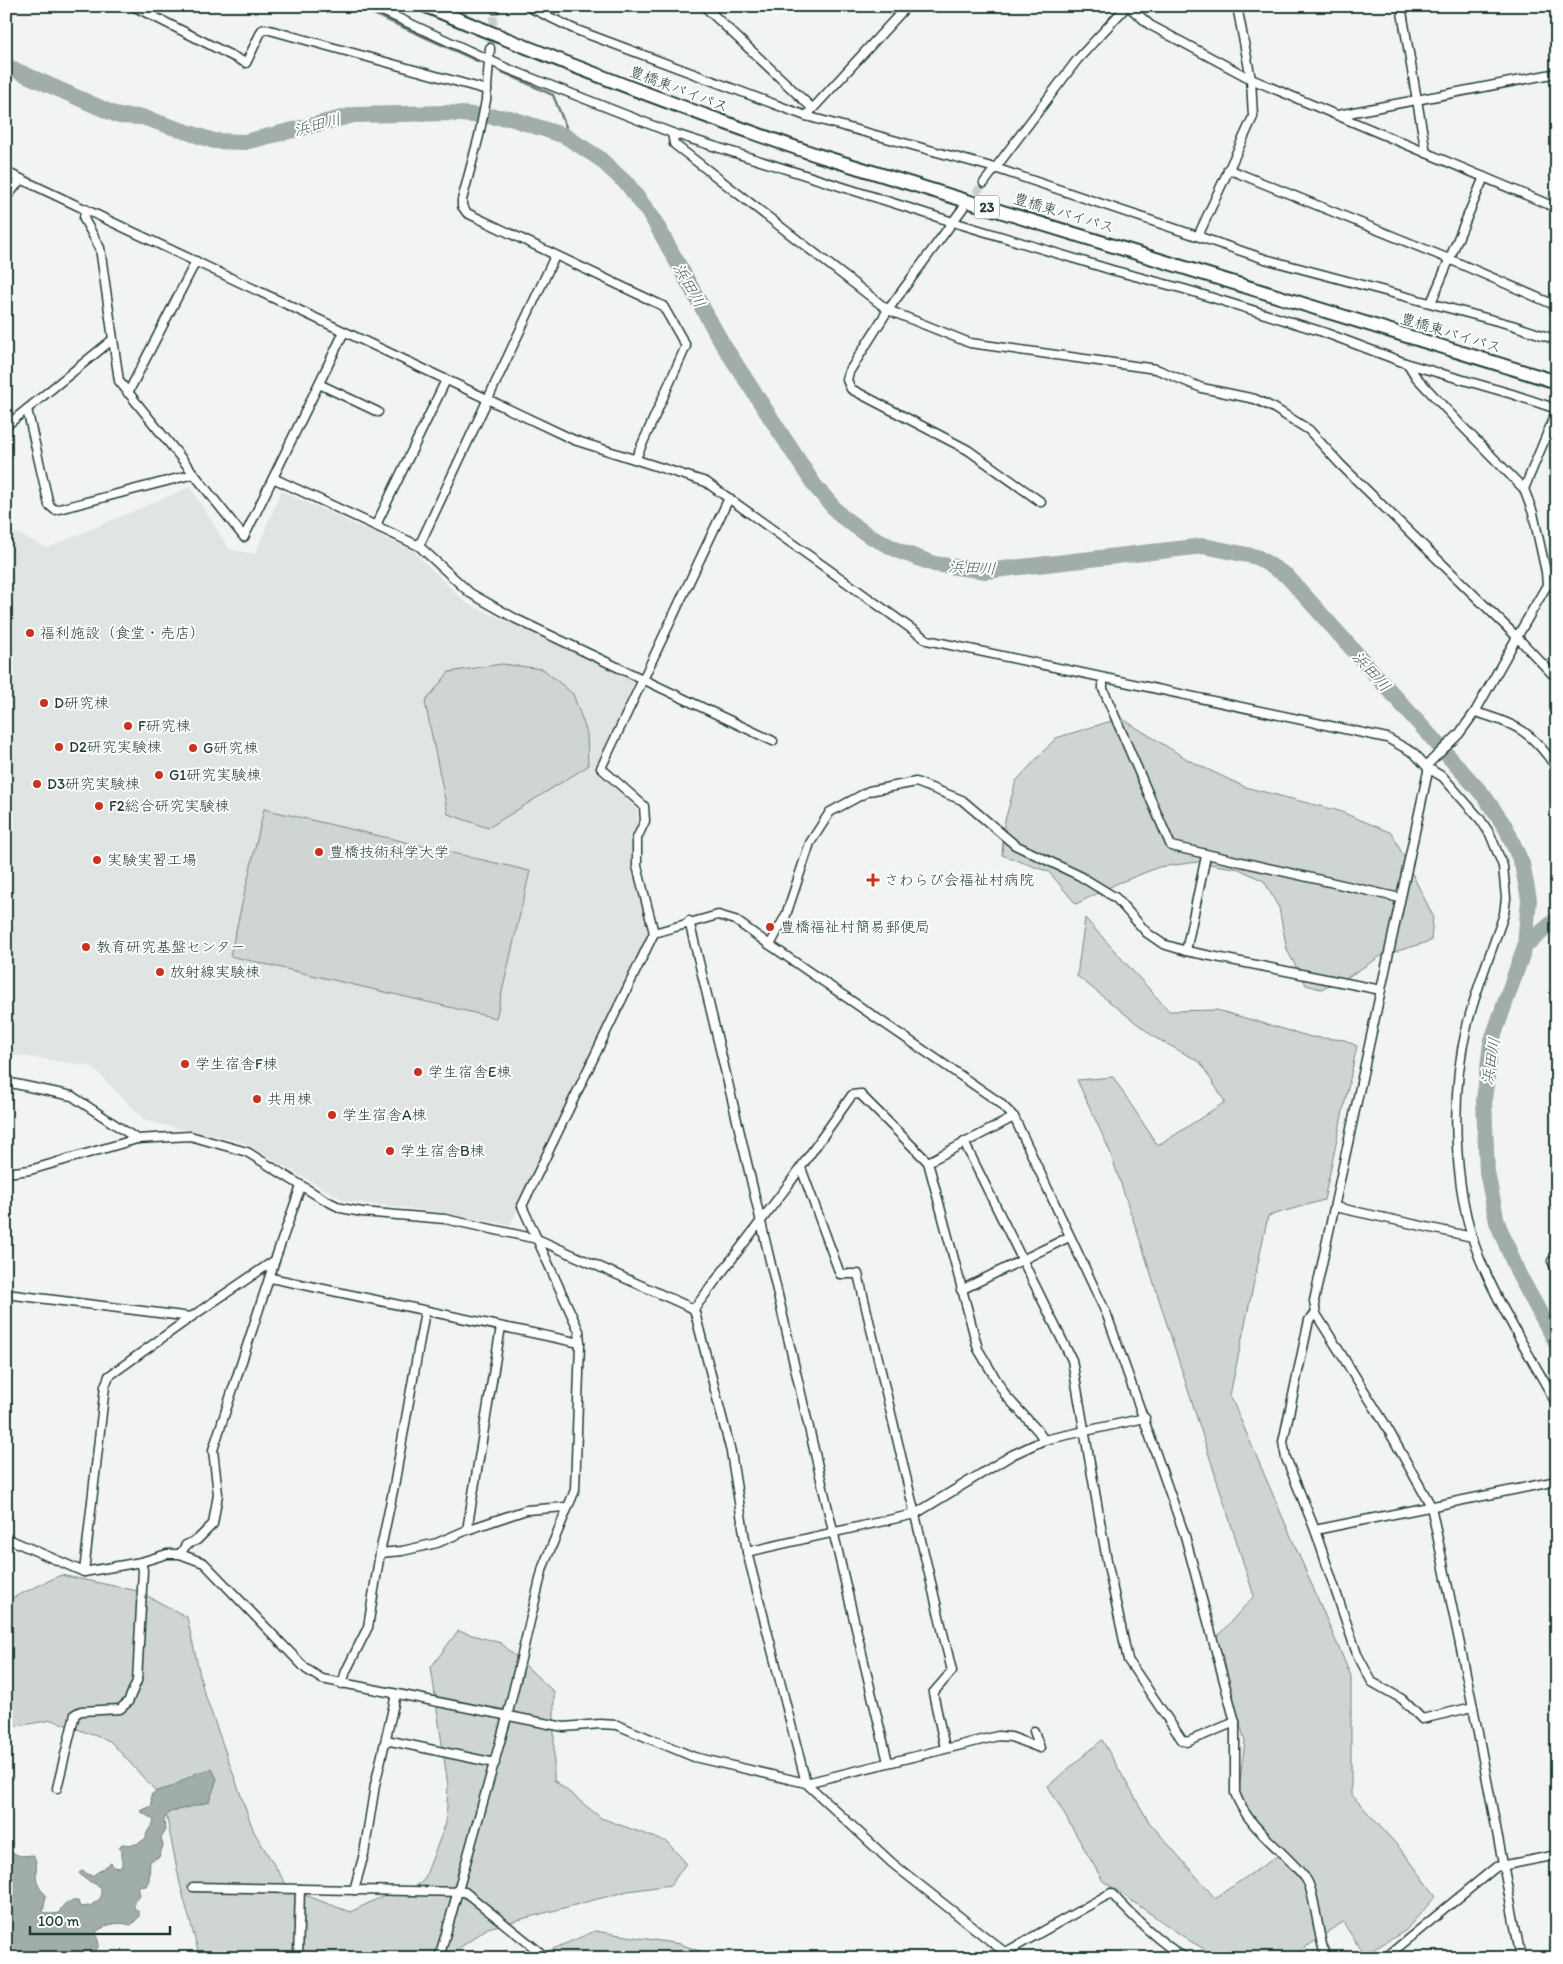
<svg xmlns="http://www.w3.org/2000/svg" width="1563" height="1964" font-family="Itim,'Klee One',sans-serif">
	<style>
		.built { fill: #e0e4e3 }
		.green { fill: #ced5d3; stroke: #768984 }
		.water { fill: #a1adaa; stroke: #6d807b }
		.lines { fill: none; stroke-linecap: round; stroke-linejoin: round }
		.stream { stroke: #6d807b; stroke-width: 2.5 }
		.river { stroke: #a1adaa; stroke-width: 16 }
		.minor-tunnel { stroke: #c8cfcd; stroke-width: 8; stroke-dasharray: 8 4; stroke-linecap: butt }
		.minor-casing { stroke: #1f3d34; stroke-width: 11 }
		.trunk-casing { stroke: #1f3d34; stroke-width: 16 }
		.minor { stroke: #fff; stroke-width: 8 }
		.trunk { stroke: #fff; stroke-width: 12 }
		.poi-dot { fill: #c8321e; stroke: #fff; stroke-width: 2 }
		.labels { text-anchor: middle; stroke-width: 4; stroke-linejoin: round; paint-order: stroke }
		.shield { fill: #fff; stroke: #627771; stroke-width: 1 }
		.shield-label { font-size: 14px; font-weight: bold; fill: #1f3d34 }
		.street-label { font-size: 15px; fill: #1f3d34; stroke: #fff }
		.poi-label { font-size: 15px; fill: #1f3d34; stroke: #fff; text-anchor: start }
		.water-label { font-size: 16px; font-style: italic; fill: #465f57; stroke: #fff }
	</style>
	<rect width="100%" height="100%" fill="#f2f3f3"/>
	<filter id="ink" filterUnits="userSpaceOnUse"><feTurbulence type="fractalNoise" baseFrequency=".02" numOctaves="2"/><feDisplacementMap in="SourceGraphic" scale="10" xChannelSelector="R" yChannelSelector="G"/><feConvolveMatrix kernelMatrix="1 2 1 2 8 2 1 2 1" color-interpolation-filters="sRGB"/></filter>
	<g filter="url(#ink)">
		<path class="built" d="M 190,487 L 229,549 L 255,554 L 281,491 L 413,551 L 466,603 L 636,680 L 594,770 L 637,809 L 638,823 L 632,839 L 631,864 L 649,931 L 510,1225 L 432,1211 L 346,1201 L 242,1142 L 146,1121 L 91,1066 L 6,1054 L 6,525 L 12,531 L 47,548 Z"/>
		<g class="green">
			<path d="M 502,664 L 543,669 L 573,694 L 587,733 L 588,766 L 488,828 L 448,814 L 425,702 L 449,672 Z"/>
			<path d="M 1121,718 L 1190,761 L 1245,787 L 1339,811 L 1392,833 L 1433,916 L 1431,941 L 1381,956 L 1348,977 L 1321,989 L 1306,985 L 1287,950 L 1279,908 L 1264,881 L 1239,869 L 1198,862 L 1159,867 L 1116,884 L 1076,904 L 1049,872 L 1002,855 L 1004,824 L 1016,781 L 1056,738 Z"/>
			<path d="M 264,809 L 530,871 L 496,1018 L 230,956 Z"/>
			<path d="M 1085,918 L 1169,1011 L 1217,1010 L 1311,1037 L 1345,1040 L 1357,1046 L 1324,1200 L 1268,1216 L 1230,1395 L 1351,1676 L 1351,1794 L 1404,1853 L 1436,1896 L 1405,1931 L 1364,1955 L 1343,1922 L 1290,1958 L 1220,1958 L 1190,1941 L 1103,1881 L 1048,1786 L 1102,1740 L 1149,1822 L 1215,1898 L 1282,1853 L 1238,1796 L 1245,1741 L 1215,1639 L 1254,1596 L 1142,1246 L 1109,1149 L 1077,1080 L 1113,1077 L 1158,1146 L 1225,1102 L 1200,1062 L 1154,1037 L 1077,976 Z"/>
			<path d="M 61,1575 L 138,1591 L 187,1617 L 203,1689 L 254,1832 L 289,1889 L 350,1912 L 394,1891 L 410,1891 L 424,1880 L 446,1823 L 448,1786 L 431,1667 L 458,1631 L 501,1643 L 554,1692 L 554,1780 L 601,1818 L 667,1842 L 686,1863 L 671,1885 L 628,1891 L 488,1928 L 458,1949 L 451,1958 L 200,1958 L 180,1884 L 163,1799 L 110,1741 L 52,1720 L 6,1728 L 6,1601 Z"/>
			<path d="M 595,1931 L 680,1944 L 705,1953 L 706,1958 L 543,1958 L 546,1952 Z"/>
		</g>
		<path class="water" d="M 212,1769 L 217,1779 L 209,1802 L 170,1812 L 164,1819 L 165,1832 L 161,1838 L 163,1846 L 159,1857 L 150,1861 L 149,1880 L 146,1886 L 138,1887 L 140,1895 L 134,1902 L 134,1908 L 139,1912 L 139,1917 L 131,1925 C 117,1921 107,1924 96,1932 L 99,1945 L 92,1958 L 33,1958 L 6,1944 L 6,1843 L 12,1853 L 21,1856 L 33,1855 C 42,1868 28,1879 46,1895 L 43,1912 L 50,1914 L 59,1913 C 63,1903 68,1900 78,1901 L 80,1907 L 90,1906 L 101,1898 L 101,1887 L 85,1879 L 79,1873 L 82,1871 L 92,1876 L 111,1863 L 114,1867 L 120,1868 L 122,1865 L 122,1852 L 119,1849 L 122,1844 C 133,1845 136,1846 146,1838 C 146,1830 152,1828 154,1820 L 140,1811 L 152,1806 L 151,1795 C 157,1789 165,1790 173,1786 C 188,1778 194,1772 212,1769 Z"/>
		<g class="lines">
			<g class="stream">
				<path d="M 356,6 L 480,62"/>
				<path d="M 498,70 L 553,95 L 566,127 L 565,136"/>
			</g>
			<g class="river">
				<path d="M 6,66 L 119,116 L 142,117 L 214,141 L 245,142 L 354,115 L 448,113 L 510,118 L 565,136 L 599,158 L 628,185 L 652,217 L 722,343 L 815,486 L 841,516 L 868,535 L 899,551 L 934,564 L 986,571 L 1204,546 L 1257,557 L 1287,576 L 1484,796 L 1506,828 L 1522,864 L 1529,899 L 1525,946 L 1491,1043 L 1484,1100 L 1487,1172 L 1497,1222 L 1518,1273 L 1557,1344"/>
				<path d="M 1525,946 L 1557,919"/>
			</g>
			<g class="minor-tunnel">
				<path d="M 490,48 L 495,9"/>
				<path d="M 968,203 L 984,183"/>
			</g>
			<defs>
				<g id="minor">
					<path d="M 133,6 L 246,63 L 262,30 L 266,29 L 487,90"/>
					<path d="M 372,6 L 506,68 L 672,133 L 953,222 L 1112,270 L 1184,289 L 1323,332 L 1408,364 L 1512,394 L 1557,409"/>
					<path d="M 527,6 L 574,29 L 806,116 L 995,168 L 1265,259 L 1512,325 L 1557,340"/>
					<path d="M 704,6 L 812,108"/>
					<path d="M 1128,6 L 1150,25 L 1251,79 L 1557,208"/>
					<path d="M 1401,6 L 1426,153"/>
					<path d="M 495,9 L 495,6"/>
					<path d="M 490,48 L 486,100 L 479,136 L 462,200 L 462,206 L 467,213 L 663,306 L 686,346 L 636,458"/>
					<path d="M 1338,115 L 1557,73"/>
					<path d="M 806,116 L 907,6"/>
					<path d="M 672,133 L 674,144 L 888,310 L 970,343 L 1156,369 L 1202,388 L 1255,399 L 1274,408 L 1309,430 L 1340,464 L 1517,637 L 1547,585 L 1546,572 L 1533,513 L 1524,489 L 1462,426 L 1416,377 L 1408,364"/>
					<path d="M 1228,169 L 1449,259 L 1557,306"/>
					<path d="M 6,172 L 574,440 L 706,482 L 927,640 L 1387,738 L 1414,753 L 1428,768 L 1443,777 L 1480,819 L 1490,834 L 1503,866 L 1506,898 L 1504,914 C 1492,951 1476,988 1467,1026 C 1449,1099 1453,1202 1485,1271 C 1505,1317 1533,1360 1557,1405"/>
					<path d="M 984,183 L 1077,60 L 1127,6"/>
					<path d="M 6,198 L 21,179"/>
					<path d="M 963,208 L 888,310 L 849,372 L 847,380 L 851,389 L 968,450 L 1041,502"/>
					<path d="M 85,209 L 84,219 L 100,248 L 119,381 L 194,474"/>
					<path d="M 1198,236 L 1253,117 L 1251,79 L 1237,6"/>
					<path d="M 1431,303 L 1484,177"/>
					<path d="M 319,384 L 378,412"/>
					<path d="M 128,393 L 196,261"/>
					<path d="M 27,409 L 112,340"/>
					<path d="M 6,426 L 27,409 L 49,505 L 55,510 L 194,474 L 244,537 L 273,478 L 419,546 L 470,593 L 516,619 L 773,741"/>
					<path d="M 273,478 L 344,332"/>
					<path d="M 1524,489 L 1557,410"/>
					<path d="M 376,525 L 446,380"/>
					<path d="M 419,546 L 555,256"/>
					<path d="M 1547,585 L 1557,586"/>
					<path d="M 1103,678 L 1103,689 L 1171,846 L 1400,898"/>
					<path d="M 1475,712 C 1517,724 1533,732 1557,769"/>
					<path d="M 689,921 C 758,1201 820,1482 888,1762"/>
					<path d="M 654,933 L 637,866 L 637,838 L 645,821 L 644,806 L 601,768 L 729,498"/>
					<path d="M 770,945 L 999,1102 L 1014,1117 L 1107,1315 L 1185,1536 L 1235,1722 L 1235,1793 C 1248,1829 1284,1850 1306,1879 C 1315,1891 1318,1939 1326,1958"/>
					<path d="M 1186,951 L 1206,856"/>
					<path d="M 6,1082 L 72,1096 L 137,1139 L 190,1136 L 247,1152 L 323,1199 L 341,1208 L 362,1212 L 445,1219 L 537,1239 L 694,1309 L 731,1452 L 747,1552 L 806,1783 L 998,1736 L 1011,1737 L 1040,1748 L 1034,1731"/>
					<path d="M 964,1142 L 1072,1360 L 1107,1561 L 1128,1660 L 1182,1740 L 1187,1742 L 1235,1722"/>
					<path d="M 928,1162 L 1014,1117"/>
					<path d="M 801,1168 L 840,1274 L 858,1274 L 952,1671 L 933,1693 L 945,1748"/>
					<path d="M 6,1173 L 30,1170 L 137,1139"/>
					<path d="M 1335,1207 L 1472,1237"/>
					<path d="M 1552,1261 L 1557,1271"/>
					<path d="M 271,1278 L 580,1343"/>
					<path d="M 961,1290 L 1069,1237"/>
					<path d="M 6,1294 L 191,1317 L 275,1260 L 301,1186"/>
					<path d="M 694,1309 L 789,1184 L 852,1095 L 860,1094 L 928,1162 L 978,1349 L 1006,1396 L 1038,1431 L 1044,1440"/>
					<path d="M 1316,1314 L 1309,1320 L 1283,1442 L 1286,1458 L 1315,1530 L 1357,1654 L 1372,1682 L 1402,1699 L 1422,1719 L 1473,1707"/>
					<path d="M 467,1530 L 501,1327"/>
					<path d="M 1315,1530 L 1557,1481"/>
					<path d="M 6,1538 L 84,1572 L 141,1562 L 167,1554 L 180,1554 L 204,1563 L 306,1669 L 322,1679 L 564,1727 L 600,1724 L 617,1725 L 694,1757 L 806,1783 L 892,1863 L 1012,1958"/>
					<path d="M 747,1552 L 915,1514 L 1012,1455 L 1044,1440 L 1145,1418"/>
					<path d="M 380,1553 L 402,1551 L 437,1543 L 467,1530 L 526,1510 L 566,1507"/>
					<path d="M 180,1554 L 186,1545 L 197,1540 L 213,1524 L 218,1494 L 213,1450 L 275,1260"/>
					<path d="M 84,1572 L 105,1386 L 109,1376 L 191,1317"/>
					<path d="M 342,1684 L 346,1671 L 368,1627 L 380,1553 L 394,1486 L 425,1311"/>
					<path d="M 386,1740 L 495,1763"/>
					<path d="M 57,1788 L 75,1714 L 81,1711 L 120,1709 L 128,1702 L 137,1681 L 143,1570 L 141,1562"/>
					<path d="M 193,1887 L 465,1892 L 547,1958"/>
					<path d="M 354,1890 L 364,1854 L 375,1785 L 396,1695"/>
					<path d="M 1006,1952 L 1111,1893 C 1133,1917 1158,1941 1185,1958"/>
					<path d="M 298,1958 L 300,1889"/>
					<path d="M 439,1958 L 507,1717 L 543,1567 L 575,1490 L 580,1343 L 579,1331 L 522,1206 L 654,933 L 718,915 L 735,920 L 770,945 L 786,915 L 810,843 L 830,812 L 869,791 L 916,782 L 962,800 L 1015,845 L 1080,876 L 1116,898 L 1147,933 L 1163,944 L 1186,951 L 1381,990"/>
					<path d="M 1385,1958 L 1496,1867 L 1557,1855"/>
					<path d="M 1521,1958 L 1473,1707 L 1431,1506 L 1385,1424 L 1316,1314 L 1314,1301 L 1430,762 L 1459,734 L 1475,712 L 1517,637 L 1557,679"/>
				</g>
				<path id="trunk" d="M 426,6 C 555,60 685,110 817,155 L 1557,382"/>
			</defs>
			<use href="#minor" class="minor-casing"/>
			<use href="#trunk" class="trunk-casing"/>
			<use href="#minor" class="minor"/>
			<use href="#trunk" class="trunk"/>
		</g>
	</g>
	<g class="poi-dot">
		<circle cx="30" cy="633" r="5"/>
		<circle cx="44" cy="703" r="5"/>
		<circle cx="128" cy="726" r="5"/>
		<circle cx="59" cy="747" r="5"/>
		<circle cx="193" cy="748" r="5"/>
		<circle cx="159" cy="775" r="5"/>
		<circle cx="37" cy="784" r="5"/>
		<circle cx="99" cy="806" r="5"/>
		<circle cx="319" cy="852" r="5"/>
		<circle cx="97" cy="860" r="5"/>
		<path d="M870.5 872.5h5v5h5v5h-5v5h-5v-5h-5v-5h5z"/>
		<circle cx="770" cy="927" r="5"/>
		<circle cx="86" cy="947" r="5"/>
		<circle cx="160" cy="972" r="5"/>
		<circle cx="185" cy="1064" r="5"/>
		<circle cx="418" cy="1072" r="5"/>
		<circle cx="257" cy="1099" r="5"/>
		<circle cx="332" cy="1115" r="5"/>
		<circle cx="390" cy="1151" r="5"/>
	</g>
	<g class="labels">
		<rect class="shield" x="974.5" y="195.5" width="25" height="23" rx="4"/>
		<g class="shield-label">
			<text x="987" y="212">23</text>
		</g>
		<g class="street-label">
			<text transform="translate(679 89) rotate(21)" y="5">豊橋東バイパス</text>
			<text transform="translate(1064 213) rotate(17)" y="5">豊橋東バイパス</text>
			<text transform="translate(1451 333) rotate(17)" y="5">豊橋東バイパス</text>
		</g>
		<g class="poi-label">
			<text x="40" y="638">福利施設（食堂・売店）</text>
			<text x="54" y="708">D研究棟</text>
			<text x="138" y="731">F研究棟</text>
			<text x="69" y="752">D2研究実験棟</text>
			<text x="203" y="753">G研究棟</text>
			<text x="169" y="780">G1研究実験棟</text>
			<text x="47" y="789">D3研究実験棟</text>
			<text x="109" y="811">F2総合研究実験棟</text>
			<text x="329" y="857">豊橋技術科学大学</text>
			<text x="107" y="865">実験実習工場</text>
			<text x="884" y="885">さわらび会福祉村病院</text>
			<text x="780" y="932">豊橋福祉村簡易郵便局</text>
			<text x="96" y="952">教育研究基盤センター</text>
			<text x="170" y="977">放射線実験棟</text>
			<text x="195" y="1069">学生宿舎F棟</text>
			<text x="428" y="1077">学生宿舎E棟</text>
			<text x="267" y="1104">共用棟</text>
			<text x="342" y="1120">学生宿舎A棟</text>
			<text x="400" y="1156">学生宿舎B棟</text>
		</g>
		<g class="water-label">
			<text transform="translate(317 124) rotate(-14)" y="6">浜田川</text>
			<text transform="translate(690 285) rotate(61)" y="6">浜田川</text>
			<text transform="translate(972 567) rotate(3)" y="6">浜田川</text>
			<text transform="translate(1372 671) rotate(48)" y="6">浜田川</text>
			<text transform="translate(1490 1061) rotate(-80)" y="6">浜田川</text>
		</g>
	</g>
	<rect width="1563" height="1964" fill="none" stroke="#fff" stroke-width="25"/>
	<rect x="12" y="12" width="1538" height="1939" fill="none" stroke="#1f3d34" stroke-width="2" filter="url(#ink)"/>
	<path d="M30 1926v8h140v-8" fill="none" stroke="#1f3d34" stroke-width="2.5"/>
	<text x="38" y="1926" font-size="15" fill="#1f3d34" stroke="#ffffff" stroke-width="4" paint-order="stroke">100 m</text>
</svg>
